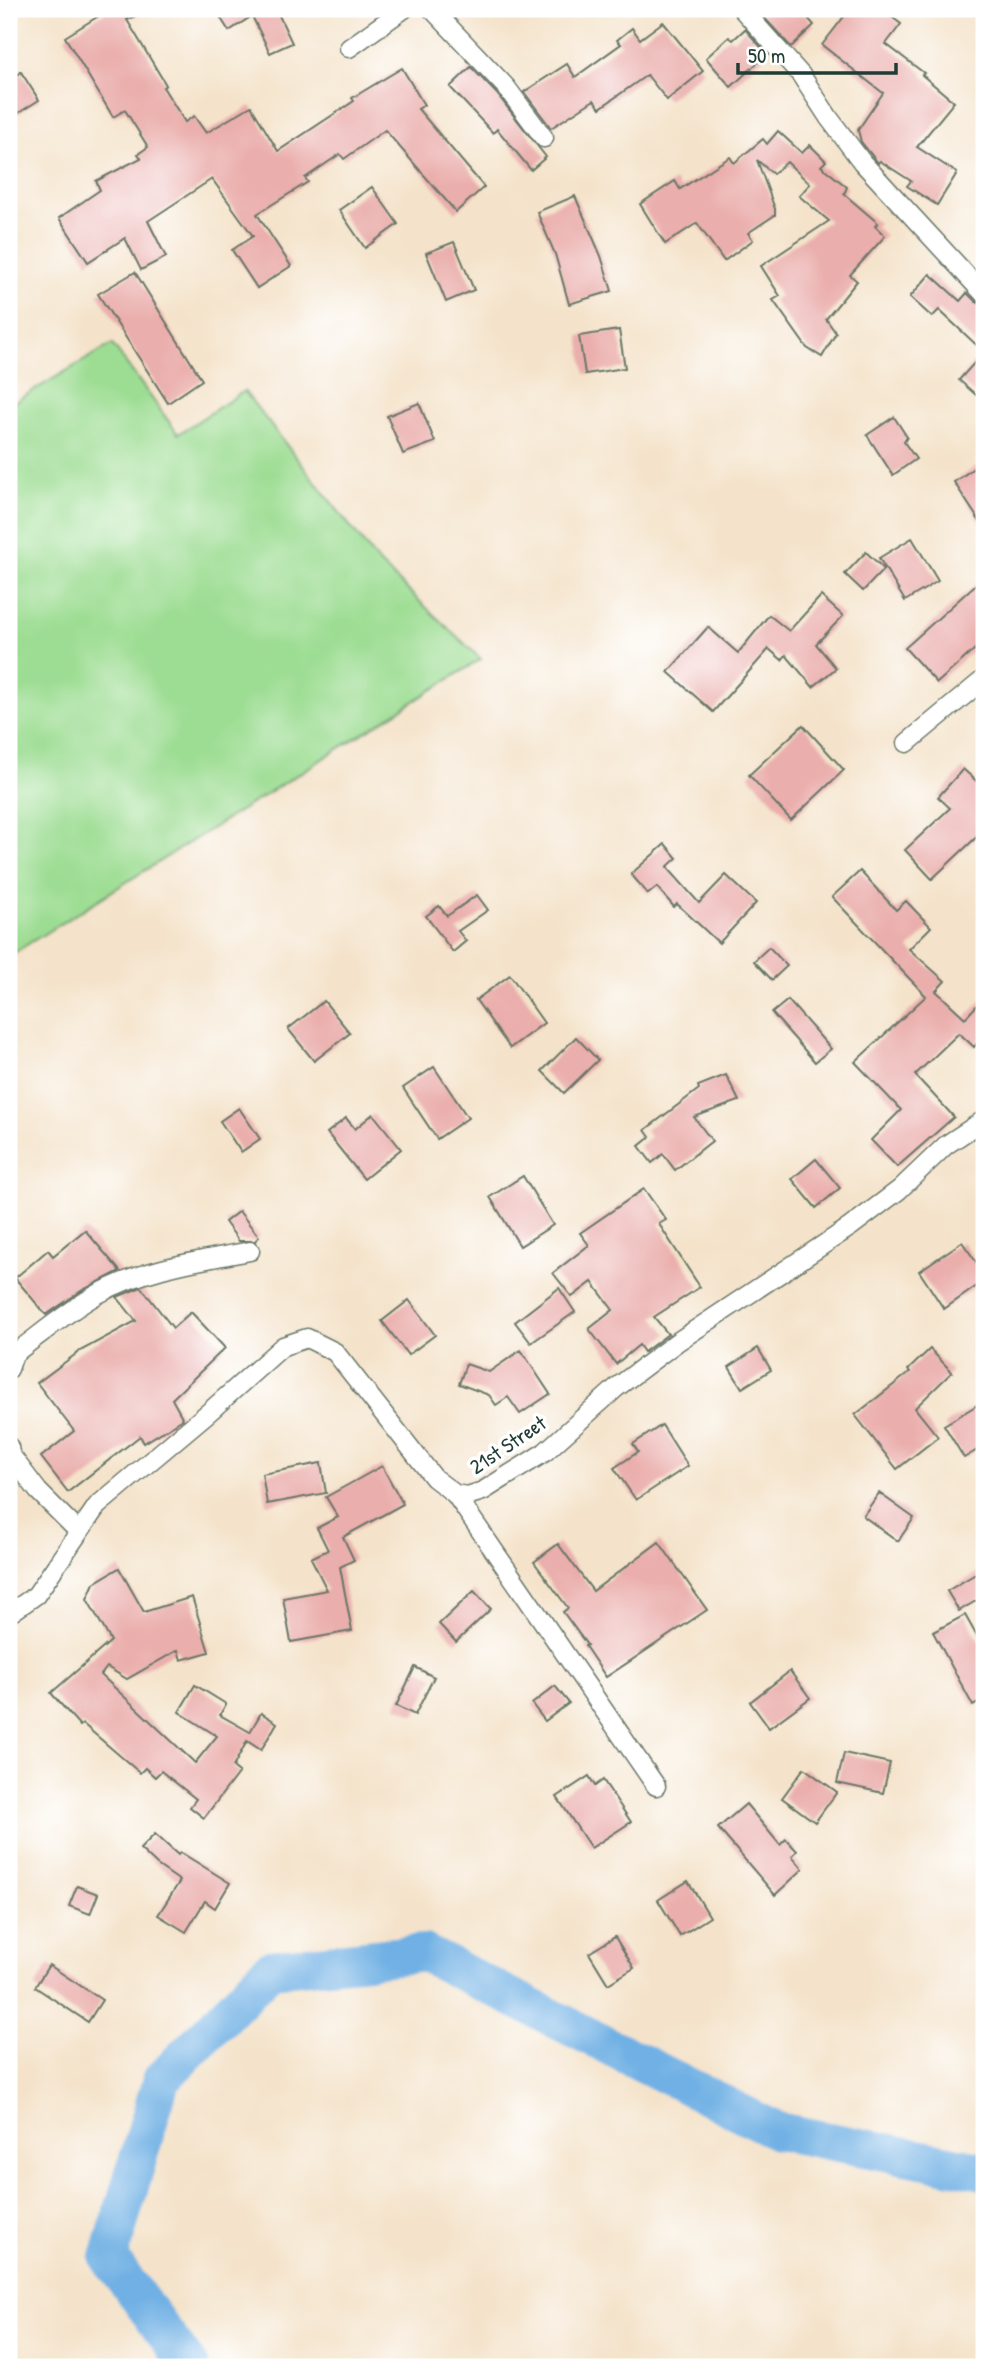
<svg xmlns="http://www.w3.org/2000/svg" width="993" height="2376" font-family="'Patrick Hand',sans-serif">
	<style>
		.green { fill: #9ddd93; stroke: #5e8d64; stroke-width: 2 }
		.lines { fill: none; stroke-linecap: round; stroke-linejoin: round }
		.river { stroke: #70b0e4; stroke-width: 38 }
		.building { fill: #eaaeac }
		.street-casing { stroke: #6a7768; stroke-width: 21 }
		.street { stroke: #fff; stroke-width: 18 }
		.labels { text-anchor: middle; stroke-width: 7; stroke-linejoin: round; paint-order: stroke }
		.street-label { font-size: 21px; fill: #1f3d34; stroke: #fff }
	</style>
	<rect width="100%" height="100%" fill="#fff"/>
	<filter id="ink" filterUnits="userSpaceOnUse"><feTurbulence type="fractalNoise" baseFrequency=".0143" numOctaves="2"/><feDisplacementMap in="SourceGraphic" scale="14" xChannelSelector="R" yChannelSelector="G"/><feConvolveMatrix kernelMatrix="1 2 1 2 8 2 1 2 1" color-interpolation-filters="sRGB"/></filter>
	<filter id="wash" filterUnits="userSpaceOnUse"><feTurbulence type="fractalNoise" baseFrequency=".00686" numOctaves="4" result="noise"/><feDisplacementMap in="SourceGraphic" scale="28" xChannelSelector="R" yChannelSelector="G"/><feGaussianBlur stdDeviation="1.57" result="paint"/><feColorMatrix in="noise" values="0 0 0 0 0 0 0 0 0 0 0 0 0 0 0 0 0 1.4 0 .05"/><feComposite in="paint" operator="in"/></filter>
	<g filter="url(#wash)">
		<rect width="100%" height="100%" fill="#f4e3ca"/>
		<path class="green" d="M 112,344 L 178,434 L 244,391 L 379,563 L 481,659 L 9,956 L 9,405 Z"/>
		<g class="lines">
			<path class="river" d="M 190,2367 L 109,2258 L 161,2080 L 270,1969 L 424,1953 L 777,2131 L 984,2171"/>
		</g>
		<g id="blocks">
			<g class="building">
				<path d="M 110,9 L 148,9 L 127,20 L 166,85 L 163,87 L 185,122 L 194,116 L 206,133 L 251,106 L 278,151 L 354,101 L 352,98 L 402,68 L 424,105 L 418,109 L 484,187 L 456,212 L 385,130 L 344,159 L 340,154 L 305,178 L 308,182 L 257,214 L 291,266 L 257,288 L 232,250 L 253,236 L 212,179 L 148,221 L 166,257 L 141,270 L 125,238 L 88,262 L 59,218 L 100,190 L 96,181 L 141,158 L 138,154 L 148,147 L 125,110 L 113,117 L 65,37 Z"/>
				<path d="M 215,9 L 276,9 L 292,43 L 270,53 L 252,16 L 229,31 Z"/>
				<path d="M 767,9 L 800,9 L 814,25 L 791,47 L 761,14 Z"/>
				<path d="M 850,9 L 881,9 L 901,24 L 886,44 L 924,73 L 922,75 L 954,102 L 917,147 L 957,173 L 937,205 L 907,186 L 911,181 L 880,161 L 878,163 L 861,142 L 858,130 L 883,93 L 822,45 Z"/>
				<path d="M 663,22 L 703,71 L 667,100 L 647,75 L 600,108 L 594,100 L 551,128 L 524,92 L 567,64 L 575,77 L 621,44 L 617,40 L 632,28 L 640,39 Z"/>
				<path d="M 745,29 L 767,54 L 731,87 L 706,58 L 729,37 L 733,40 Z"/>
				<path d="M 471,67 L 497,94 L 546,157 L 531,170 L 497,129 L 493,133 L 450,87 Z"/>
				<path d="M 21,72 L 39,100 L 9,119 L 9,80 Z"/>
				<path d="M 778,131 L 802,153 L 810,145 L 826,161 L 821,166 L 847,187 L 844,194 L 878,223 L 875,226 L 885,236 L 850,275 L 857,281 L 826,319 L 836,333 L 822,357 L 807,348 L 773,300 L 780,296 L 761,266 L 829,221 L 799,196 L 810,184 L 787,162 L 773,174 L 757,160 L 775,209 L 775,215 L 748,233 L 753,240 L 724,261 L 697,223 L 665,244 L 640,204 L 675,181 L 680,189 L 730,157 L 734,163 L 763,139 L 767,144 Z"/>
				<path d="M 372,187 L 398,224 L 365,248 L 339,210 Z"/>
				<path d="M 575,196 L 601,256 L 612,291 L 569,304 L 555,254 L 537,212 Z"/>
				<path d="M 454,242 L 474,290 L 446,302 L 426,253 Z"/>
				<path d="M 135,272 L 202,380 L 168,403 L 98,294 Z"/>
				<path d="M 930,274 L 960,301 L 967,293 L 976,302 L 984,305 L 984,352 L 939,310 L 932,317 L 910,297 Z"/>
				<path d="M 619,330 L 625,368 L 585,374 L 579,336 Z"/>
				<path d="M 984,352 L 984,402 L 959,380 Z"/>
				<path d="M 419,403 L 435,442 L 403,454 L 387,416 Z"/>
				<path d="M 894,417 L 907,437 L 904,442 L 916,459 L 893,475 L 867,435 Z"/>
				<path d="M 984,461 L 984,528 L 954,482 Z"/>
				<path d="M 912,538 L 938,581 L 905,601 L 879,558 Z"/>
				<path d="M 866,552 L 884,569 L 863,591 L 845,574 Z"/>
				<path d="M 984,577 L 984,641 L 937,683 L 905,648 Z"/>
				<path d="M 821,596 L 843,616 L 816,644 L 836,668 L 813,687 L 786,655 L 782,660 L 769,649 L 713,712 L 668,672 L 708,627 L 738,653 L 769,615 L 789,631 Z"/>
				<path d="M 803,725 L 844,770 L 791,820 L 749,775 Z"/>
				<path d="M 963,769 L 984,788 L 984,830 L 932,879 L 905,850 L 950,808 L 938,797 Z"/>
				<path d="M 665,844 L 677,858 L 667,867 L 699,903 L 726,875 L 756,903 L 719,943 L 677,904 L 674,907 L 657,887 L 648,894 L 631,874 Z"/>
				<path d="M 860,871 L 896,910 L 906,901 L 931,927 L 909,949 L 945,981 L 936,991 L 965,1018 L 984,998 L 984,1036 L 974,1047 L 959,1033 L 915,1075 L 954,1117 L 897,1167 L 871,1140 L 901,1110 L 855,1062 L 926,996 L 832,897 Z"/>
				<path d="M 477,895 L 488,910 L 458,931 L 466,941 L 453,952 L 426,916 L 439,906 L 447,916 Z"/>
				<path d="M 769,947 L 787,966 L 772,980 L 754,961 Z"/>
				<path d="M 510,975 L 544,1023 L 510,1048 L 476,1000 Z"/>
				<path d="M 788,1000 L 831,1049 L 815,1062 L 772,1013 Z"/>
				<path d="M 324,1001 L 350,1033 L 314,1061 L 288,1029 Z"/>
				<path d="M 576,1037 L 598,1060 L 564,1093 L 542,1071 Z"/>
				<path d="M 434,1067 L 468,1118 L 437,1139 L 403,1088 Z"/>
				<path d="M 726,1075 L 739,1101 L 694,1117 L 712,1141 L 675,1170 L 663,1154 L 652,1163 L 639,1146 L 650,1137 L 645,1130 L 699,1089 L 698,1086 Z"/>
				<path d="M 239,1108 L 260,1139 L 241,1152 L 220,1121 Z"/>
				<path d="M 373,1114 L 401,1149 L 364,1179 L 327,1133 L 346,1118 L 355,1129 Z"/>
				<path d="M 816,1159 L 840,1188 L 816,1208 L 792,1179 Z"/>
				<path d="M 523,1176 L 553,1225 L 520,1246 L 490,1197 Z"/>
				<path d="M 644,1189 L 666,1220 L 659,1224 L 700,1287 L 654,1317 L 668,1334 L 644,1352 L 639,1345 L 616,1364 L 589,1329 L 613,1310 L 592,1282 L 572,1297 L 553,1273 L 589,1245 L 580,1233 Z"/>
				<path d="M 239,1211 L 259,1237 L 255,1241 L 239,1241 L 225,1222 Z"/>
				<path d="M 85,1230 L 120,1271 L 81,1291 L 46,1315 L 15,1278 L 48,1250 L 53,1256 Z"/>
				<path d="M 962,1242 L 984,1273 L 984,1281 L 944,1309 L 919,1271 Z"/>
				<path d="M 141,1287 L 173,1328 L 191,1312 L 225,1348 L 172,1399 L 183,1419 L 144,1443 L 140,1436 L 68,1492 L 41,1457 L 74,1431 L 37,1383 L 80,1351 L 136,1321 L 117,1297 Z"/>
				<path d="M 559,1288 L 575,1312 L 531,1343 L 515,1322 Z"/>
				<path d="M 409,1300 L 435,1335 L 408,1355 L 382,1321 Z"/>
				<path d="M 758,1348 L 771,1370 L 742,1388 L 729,1367 Z"/>
				<path d="M 930,1349 L 952,1372 L 915,1408 L 938,1437 L 897,1469 L 855,1415 L 910,1372 L 908,1370 Z"/>
				<path d="M 521,1350 L 550,1394 L 520,1414 L 508,1397 L 496,1405 L 489,1395 L 459,1384 L 466,1364 L 489,1372 Z"/>
				<path d="M 984,1401 L 984,1446 L 964,1458 L 944,1425 Z"/>
				<path d="M 662,1425 L 688,1466 L 636,1500 L 614,1468 L 638,1452 L 633,1444 Z"/>
				<path d="M 321,1463 L 326,1493 L 267,1504 L 262,1474 Z"/>
				<path d="M 382,1466 L 403,1504 L 343,1537 L 354,1560 L 340,1567 L 352,1631 L 291,1642 L 283,1598 L 327,1590 L 311,1558 L 328,1550 L 317,1528 L 338,1517 L 326,1497 Z"/>
				<path d="M 879,1493 L 914,1518 L 898,1541 L 863,1516 Z"/>
				<path d="M 659,1542 L 707,1610 L 606,1677 L 585,1646 L 587,1645 L 563,1612 L 568,1608 L 534,1562 L 558,1544 L 593,1591 Z"/>
				<path d="M 119,1568 L 144,1612 L 192,1597 L 209,1652 L 181,1660 L 178,1650 L 127,1679 L 107,1667 L 101,1675 L 195,1763 L 217,1736 L 179,1712 L 195,1685 L 226,1704 L 220,1715 L 250,1732 L 261,1713 L 277,1723 L 261,1750 L 247,1741 L 233,1767 L 239,1772 L 204,1818 L 190,1807 L 196,1799 L 161,1771 L 155,1777 L 145,1768 L 140,1773 L 83,1724 L 80,1726 L 51,1693 L 111,1641 L 87,1599 L 94,1583 Z"/>
				<path d="M 984,1569 L 984,1596 L 959,1611 L 947,1591 Z"/>
				<path d="M 474,1591 L 491,1609 L 456,1642 L 439,1624 Z"/>
				<path d="M 965,1615 L 984,1649 L 984,1700 L 973,1706 L 933,1632 Z"/>
				<path d="M 415,1667 L 434,1677 L 415,1715 L 396,1706 Z"/>
				<path d="M 790,1671 L 810,1698 L 769,1728 L 750,1702 Z"/>
				<path d="M 555,1686 L 569,1703 L 545,1721 L 532,1704 Z"/>
				<path d="M 844,1753 L 890,1763 L 883,1793 L 837,1783 Z"/>
				<path d="M 804,1768 L 837,1792 L 815,1822 L 782,1798 Z"/>
				<path d="M 589,1776 L 595,1786 L 603,1780 L 631,1822 L 591,1848 L 557,1797 Z"/>
				<path d="M 746,1804 L 780,1845 L 786,1839 L 797,1851 L 792,1856 L 803,1869 L 775,1895 L 718,1828 Z"/>
				<path d="M 155,1834 L 178,1855 L 180,1852 L 230,1883 L 215,1908 L 205,1901 L 186,1932 L 158,1915 L 180,1881 L 157,1865 L 140,1849 Z"/>
				<path d="M 688,1881 L 710,1917 L 680,1936 L 658,1900 Z"/>
				<path d="M 77,1886 L 98,1894 L 90,1914 L 69,1906 Z"/>
				<path d="M 615,1937 L 634,1968 L 608,1984 L 589,1953 Z"/>
				<path d="M 49,1965 L 102,2000 L 88,2022 L 35,1987 Z"/>
			</g>
		</g>
	</g>
	<g filter="url(#ink)">
		<use href="#blocks" fill-opacity="0" stroke="#6a7768" stroke-width="2"/>
		<g class="lines">
			<defs>
				<g id="street">
					<path d="M 432,9 L 506,87 L 544,138"/>
					<path d="M 742,9 L 801,75 L 829,118 L 862,162 L 984,294"/>
					<path d="M 349,48 L 404,9"/>
					<path d="M 907,743 L 984,679"/>
					<path d="M 9,1369 L 14,1354 C 41,1334 69,1310 98,1294 C 145,1268 198,1261 250,1251"/>
					<path d="M 9,1447 L 10,1454 L 38,1491 L 79,1532"/>
					<path d="M 455,1494 L 656,1786"/>
					<path d="M 9,1614 L 36,1595 L 97,1506 L 209,1412 L 283,1346 L 307,1338 L 335,1352 L 434,1478 L 455,1494 L 467,1496 L 483,1491 L 545,1452 L 616,1388 L 677,1342 L 850,1227 L 899,1190 L 946,1145 L 984,1120"/>
				</g>
			</defs>
			<use href="#street" class="street-casing"/>
			<use href="#street" class="street"/>
		</g>
	</g>
	<g class="labels">
		<g class="street-label">
			<text transform="translate(508 1445) rotate(-34)" y="7">21st Street</text>
		</g>
	</g>
	<rect width="993" height="2376" fill="none" stroke="#fff" stroke-width="35"/>
	<path d="M738 63v10h158v-10" fill="none" stroke="#1f3d34" stroke-width="3.5"/>
	<text x="748" y="63" font-size="21" fill="#1f3d34" stroke="#ffffff" stroke-width="5" paint-order="stroke">50 m</text>
</svg>
